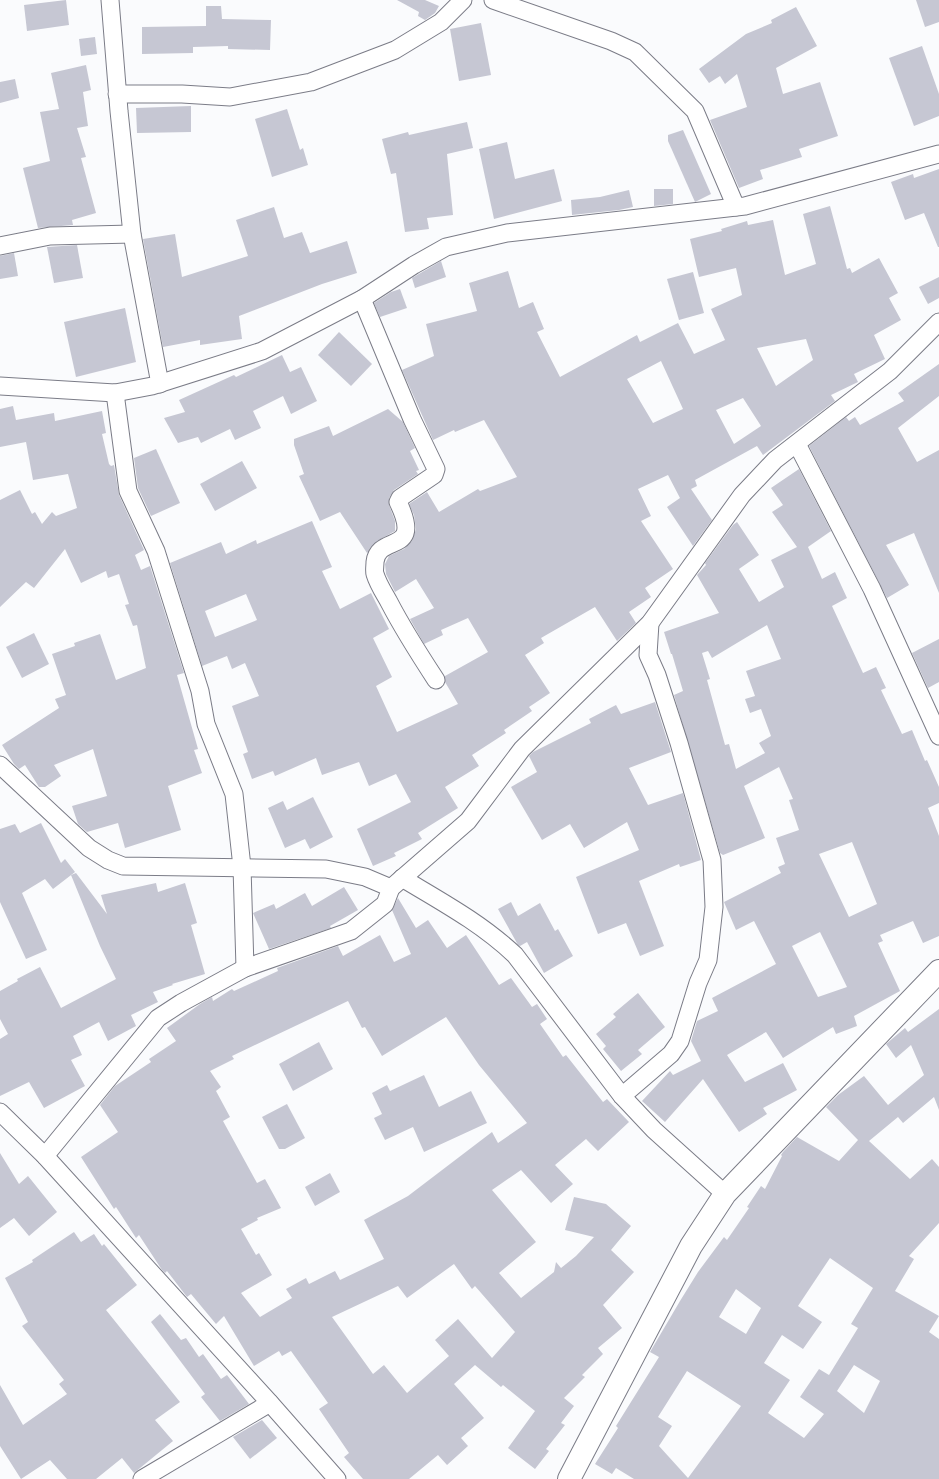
<svg xmlns="http://www.w3.org/2000/svg" width="939" height="1479" font-family="Figtree,sans-serif">
	<style>
		.building { fill: #c6c7d3; fill-rule: evenodd }
		.lines { fill: none; stroke-linecap: round; stroke-linejoin: round }
		.street-casing { stroke: #7b7c87; stroke-width: 19 }
		.secondary-casing { stroke: #7b7c87; stroke-width: 24 }
		.street { stroke: #fff; stroke-width: 17 }
		.secondary { stroke: #fff; stroke-width: 22 }
	</style>
	<rect width="100%" height="100%" fill="#fafbfd"/>
	<g class="building">
		<path d="M 66,0 L 69,25 L 27,31 L 24,5 Z"/>
		<path d="M 397,0 L 425,0 L 439,6 L 435,13 L 425,20 L 418,16 L 419,12 Z"/>
		<path d="M 916,0 L 939,0 L 939,22 L 925,27 Z"/>
		<path d="M 206,6 L 221,6 L 222,19 L 271,20 L 270,50 L 228,49 L 228,46 L 193,47 L 193,53 L 142,54 L 142,27 L 206,26 Z"/>
		<path d="M 796,7 L 817,46 L 776,68 L 783,94 L 820,82 L 838,136 L 799,149 L 802,157 L 760,170 L 763,179 L 739,188 L 710,120 L 747,107 L 737,74 L 725,84 L 720,76 L 709,83 L 699,69 L 746,34 L 772,23 L 771,20 Z"/>
		<path d="M 481,23 L 491,75 L 459,81 L 450,29 Z"/>
		<path d="M 95,37 L 97,54 L 81,56 L 79,39 Z"/>
		<path d="M 922,46 L 939,94 L 939,116 L 914,126 L 889,58 Z"/>
		<path d="M 86,65 L 91,90 L 83,92 L 88,126 L 77,128 L 86,157 L 81,158 L 96,213 L 72,220 L 73,225 L 38,228 L 23,168 L 50,161 L 40,112 L 59,109 L 51,73 Z"/>
		<path d="M 15,79 L 19,98 L 0,103 L 0,82 Z"/>
		<path d="M 191,106 L 191,132 L 137,133 L 136,108 Z"/>
		<path d="M 287,109 L 300,150 L 303,148 L 308,165 L 272,177 L 255,119 Z"/>
		<path d="M 467,122 L 473,148 L 447,154 L 453,215 L 427,218 L 429,229 L 405,232 L 396,173 L 391,174 L 382,139 L 408,132 L 409,135 Z"/>
		<path d="M 683,130 L 711,194 L 695,202 L 668,141 L 668,135 Z"/>
		<path d="M 507,142 L 515,179 L 554,169 L 562,201 L 494,219 L 479,149 Z"/>
		<path d="M 939,169 L 939,247 L 938,247 L 924,213 L 905,220 L 891,182 L 913,174 L 914,178 Z"/>
		<path d="M 654,189 L 673,189 L 673,204 L 654,206 Z"/>
		<path d="M 629,190 L 633,207 L 619,210 L 572,215 L 571,200 L 600,197 Z"/>
		<path d="M 830,206 L 847,269 L 850,268 L 852,273 L 879,258 L 898,293 L 889,298 L 901,320 L 874,335 L 885,359 L 854,374 L 858,382 L 831,395 L 835,401 L 763,455 L 757,446 L 695,480 L 697,486 L 691,489 L 712,520 L 693,546 L 667,507 L 680,498 L 668,475 L 638,489 L 651,516 L 641,521 L 673,569 L 645,588 L 651,597 L 629,612 L 636,623 L 617,641 L 595,607 L 541,638 L 544,643 L 525,655 L 550,693 L 529,707 L 532,711 L 504,730 L 506,733 L 472,755 L 479,766 L 445,787 L 458,808 L 418,833 L 422,839 L 394,853 L 396,856 L 373,866 L 357,829 L 411,802 L 396,774 L 369,786 L 359,762 L 322,775 L 316,758 L 275,776 L 273,771 L 252,779 L 243,754 L 248,752 L 232,706 L 259,696 L 245,663 L 232,669 L 227,656 L 202,666 L 170,563 L 221,542 L 226,554 L 256,540 L 257,544 L 312,521 L 332,567 L 322,571 L 340,609 L 371,593 L 389,629 L 373,638 L 392,677 L 376,686 L 397,732 L 458,704 L 445,682 L 445,676 L 488,652 L 468,618 L 441,630 L 443,635 L 424,644 L 410,619 L 434,608 L 416,579 L 395,592 L 386,574 L 385,564 L 389,556 L 404,549 L 412,541 L 416,529 L 414,515 L 409,504 L 427,492 L 439,512 L 478,489 L 480,491 L 517,477 L 484,420 L 455,432 L 454,430 L 433,440 L 402,370 L 434,356 L 426,324 L 477,311 L 469,283 L 508,271 L 519,308 L 533,302 L 544,329 L 537,332 L 560,377 L 637,335 L 640,342 L 678,323 L 694,354 L 725,340 L 711,309 L 742,295 L 736,268 L 699,277 L 690,239 L 722,231 L 721,229 L 747,221 L 748,225 L 773,220 L 785,275 L 816,264 L 803,214 ZM 806,339 L 813,360 L 776,386 L 757,348 ZM 661,361 L 683,409 L 653,423 L 627,379 ZM 743,398 L 761,426 L 734,444 L 716,410 ZM 246,594 L 257,620 L 215,637 L 205,611 Z"/>
		<path d="M 274,207 L 284,238 L 302,232 L 310,253 L 347,241 L 357,273 L 322,284 L 239,316 L 242,339 L 200,345 L 200,340 L 163,347 L 143,239 L 175,234 L 182,277 L 248,256 L 236,220 Z"/>
		<path d="M 77,245 L 83,278 L 54,283 L 47,247 Z"/>
		<path d="M 14,253 L 18,276 L 0,279 L 0,256 Z"/>
		<path d="M 441,261 L 446,277 L 415,288 L 412,278 Z"/>
		<path d="M 693,272 L 704,313 L 679,320 L 667,279 Z"/>
		<path d="M 939,277 L 939,298 L 928,304 L 919,287 Z"/>
		<path d="M 400,289 L 407,308 L 380,317 L 374,303 L 391,292 Z"/>
		<path d="M 125,308 L 136,362 L 76,377 L 64,322 Z"/>
		<path d="M 339,332 L 372,364 L 351,386 L 318,355 Z"/>
		<path d="M 282,355 L 290,372 L 301,367 L 317,401 L 291,414 L 283,396 L 253,411 L 261,428 L 235,440 L 230,429 L 201,443 L 198,437 L 178,443 L 164,418 L 185,412 L 179,400 L 234,375 L 236,377 Z"/>
		<path d="M 939,364 L 939,396 L 898,428 L 917,462 L 939,450 L 939,593 L 914,533 L 886,545 L 909,585 L 887,598 L 809,446 L 846,417 L 849,421 L 855,417 L 860,425 L 904,401 L 898,393 Z"/>
		<path d="M 13,406 L 16,420 L 54,413 L 55,421 L 102,411 L 106,433 L 102,434 L 109,464 L 111,466 L 114,465 L 119,495 L 144,550 L 135,555 L 141,570 L 150,566 L 184,673 L 177,675 L 198,749 L 194,750 L 202,773 L 168,786 L 181,830 L 125,848 L 118,823 L 87,832 L 78,824 L 72,806 L 107,796 L 93,749 L 54,765 L 61,776 L 45,787 L 39,787 L 25,765 L 19,769 L 14,764 L 2,745 L 59,708 L 55,699 L 66,695 L 52,654 L 75,646 L 74,643 L 100,634 L 116,680 L 146,668 L 137,625 L 133,626 L 125,605 L 129,604 L 119,574 L 108,578 L 106,571 L 81,583 L 65,549 L 34,588 L 26,582 L 0,607 L 0,500 L 20,490 L 32,514 L 35,512 L 42,524 L 52,512 L 56,516 L 77,508 L 68,474 L 33,480 L 26,442 L 0,447 L 0,409 Z"/>
		<path d="M 388,409 L 403,422 L 415,448 L 410,451 L 419,470 L 416,471 L 418,474 L 394,490 L 389,498 L 389,505 L 395,521 L 395,531 L 377,541 L 367,553 L 340,512 L 320,521 L 299,476 L 304,474 L 294,445 L 294,439 L 329,426 L 333,436 Z"/>
		<path d="M 156,449 L 180,503 L 151,516 L 138,488 L 134,458 Z"/>
		<path d="M 242,461 L 257,488 L 215,511 L 200,484 Z"/>
		<path d="M 799,469 L 831,531 L 808,547 L 822,579 L 835,572 L 847,598 L 832,606 L 863,673 L 876,667 L 886,688 L 881,690 L 902,734 L 912,730 L 925,761 L 927,760 L 939,787 L 939,803 L 928,808 L 939,836 L 939,936 L 923,943 L 913,921 L 880,935 L 883,941 L 878,943 L 900,991 L 854,1016 L 857,1026 L 836,1034 L 833,1027 L 783,1058 L 766,1032 L 727,1055 L 745,1082 L 783,1063 L 797,1090 L 763,1108 L 767,1114 L 739,1132 L 703,1079 L 665,1122 L 642,1101 L 670,1071 L 673,1075 L 701,1061 L 691,1041 L 697,1021 L 718,1011 L 712,998 L 776,964 L 754,921 L 736,930 L 724,902 L 781,873 L 778,867 L 785,864 L 776,838 L 799,830 L 789,800 L 793,799 L 779,767 L 744,786 L 765,838 L 723,855 L 720,853 L 674,695 L 683,691 L 672,654 L 671,654 L 664,632 L 719,613 L 697,575 L 706,565 L 705,563 L 733,525 L 737,522 L 759,555 L 739,569 L 759,602 L 784,587 L 771,560 L 797,547 L 772,512 L 783,505 L 771,488 ZM 767,625 L 781,659 L 746,671 L 755,696 L 745,699 L 750,713 L 761,709 L 771,736 L 759,743 L 765,753 L 736,769 L 729,744 L 725,745 L 707,680 L 710,679 L 702,653 L 708,651 L 712,658 ZM 852,842 L 877,904 L 849,917 L 819,854 ZM 820,932 L 847,987 L 818,997 L 792,946 Z"/>
		<path d="M 34,633 L 49,664 L 22,678 L 6,647 Z"/>
		<path d="M 939,639 L 939,682 L 928,688 L 912,653 Z"/>
		<path d="M 655,702 L 671,752 L 629,768 L 648,805 L 683,793 L 701,860 L 680,867 L 679,864 L 639,881 L 664,946 L 640,956 L 626,923 L 598,934 L 576,877 L 639,850 L 627,822 L 584,848 L 570,824 L 542,840 L 511,787 L 537,772 L 529,756 L 533,752 L 591,723 L 589,719 L 616,705 L 621,714 Z"/>
		<path d="M 313,797 L 333,837 L 310,849 L 305,839 L 285,848 L 268,808 L 283,801 L 287,810 Z"/>
		<path d="M 41,823 L 61,863 L 65,859 L 75,872 L 53,889 L 45,879 L 22,893 L 47,950 L 26,959 L 0,902 L 0,829 L 15,824 L 20,833 Z"/>
		<path d="M 76,873 L 107,914 L 101,895 L 156,883 L 158,892 L 185,883 L 197,923 L 191,925 L 205,974 L 172,984 L 173,985 L 153,992 L 158,1002 L 131,1015 L 136,1026 L 108,1041 L 99,1022 L 73,1036 L 82,1055 L 71,1060 L 85,1086 L 44,1108 L 29,1082 L 0,1096 L 0,1039 L 8,1034 L 0,1019 L 0,991 L 18,981 L 17,979 L 40,967 L 61,1008 L 116,979 L 100,946 L 71,875 Z"/>
		<path d="M 344,887 L 358,910 L 330,926 L 331,928 L 269,949 L 253,913 L 274,904 L 276,909 L 305,893 L 312,906 Z"/>
		<path d="M 398,898 L 416,928 L 428,920 L 447,948 L 466,935 L 499,985 L 511,978 L 532,1007 L 537,1004 L 547,1019 L 540,1024 L 563,1057 L 566,1055 L 603,1102 L 607,1099 L 629,1122 L 598,1151 L 586,1139 L 555,1165 L 573,1184 L 551,1203 L 521,1170 L 492,1190 L 536,1242 L 499,1273 L 521,1298 L 554,1272 L 556,1262 L 561,1268 L 576,1256 L 594,1237 L 565,1230 L 574,1197 L 606,1204 L 631,1226 L 611,1250 L 634,1272 L 603,1305 L 622,1328 L 598,1348 L 603,1354 L 582,1375 L 585,1377 L 564,1398 L 574,1406 L 561,1423 L 565,1425 L 546,1449 L 549,1451 L 535,1469 L 508,1448 L 535,1411 L 503,1385 L 501,1387 L 475,1365 L 454,1384 L 484,1418 L 461,1438 L 468,1446 L 447,1465 L 438,1455 L 409,1479 L 363,1479 L 344,1457 L 349,1453 L 319,1409 L 328,1403 L 291,1351 L 282,1356 L 279,1351 L 254,1366 L 224,1316 L 216,1324 L 191,1294 L 187,1297 L 167,1271 L 165,1273 L 162,1270 L 139,1235 L 136,1238 L 116,1207 L 114,1209 L 81,1157 L 118,1132 L 100,1105 L 115,1086 L 151,1062 L 149,1059 L 176,1041 L 167,1028 L 200,1004 L 212,997 L 213,1001 L 232,989 L 234,991 L 278,971 L 277,968 L 338,946 L 343,956 L 380,935 L 394,962 L 411,954 L 392,910 ZM 348,1001 L 362,1028 L 365,1027 L 382,1056 L 446,1017 L 479,1065 L 527,1123 L 498,1143 L 492,1132 L 408,1196 L 364,1220 L 384,1259 L 340,1280 L 335,1271 L 309,1284 L 306,1278 L 286,1289 L 292,1298 L 260,1317 L 241,1293 L 272,1275 L 259,1253 L 256,1255 L 241,1229 L 258,1220 L 257,1218 L 281,1208 L 265,1179 L 257,1183 L 223,1121 L 230,1117 L 216,1091 L 221,1087 L 210,1071 L 234,1059 L 232,1056 ZM 454,1264 L 472,1289 L 475,1286 L 515,1332 L 492,1358 L 458,1319 L 435,1340 L 449,1356 L 407,1393 L 384,1365 L 373,1374 L 332,1317 L 398,1286 L 407,1298 Z"/>
		<path d="M 511,902 L 518,916 L 540,903 L 555,931 L 558,929 L 573,956 L 544,973 L 527,942 L 520,946 L 518,945 L 498,909 Z"/>
		<path d="M 638,993 L 665,1027 L 638,1050 L 642,1054 L 621,1071 L 603,1049 L 606,1046 L 596,1034 L 616,1017 L 613,1014 Z"/>
		<path d="M 939,1009 L 939,1110 L 934,1097 L 903,1123 L 898,1117 L 869,1141 L 910,1179 L 932,1159 L 939,1167 L 939,1223 L 909,1256 L 914,1259 L 895,1291 L 939,1316 L 929,1332 L 939,1339 L 939,1479 L 634,1479 L 616,1468 L 612,1474 L 595,1464 L 618,1428 L 616,1426 L 659,1357 L 650,1352 L 680,1301 L 698,1272 L 724,1237 L 727,1240 L 749,1208 L 747,1207 L 761,1186 L 765,1189 L 782,1156 L 781,1155 L 783,1152 L 797,1137 L 839,1161 L 858,1140 L 826,1107 L 838,1095 L 864,1076 L 888,1105 L 924,1075 L 911,1045 L 896,1058 L 886,1044 L 905,1028 L 908,1032 ZM 830,1258 L 873,1288 L 851,1324 L 858,1328 L 829,1375 L 819,1369 L 800,1397 L 824,1414 L 804,1438 L 768,1413 L 790,1380 L 764,1363 L 782,1335 L 803,1349 L 822,1322 L 798,1306 ZM 736,1289 L 761,1308 L 746,1334 L 719,1317 ZM 854,1365 L 880,1381 L 864,1413 L 837,1391 ZM 687,1371 L 741,1406 L 688,1478 L 659,1446 L 672,1426 L 658,1417 Z"/>
		<path d="M 319,1042 L 333,1069 L 293,1091 L 279,1064 Z"/>
		<path d="M 424,1075 L 439,1107 L 471,1091 L 487,1123 L 424,1152 L 413,1127 L 385,1140 L 374,1118 L 382,1114 L 372,1093 L 387,1085 L 390,1091 Z"/>
		<path d="M 287,1104 L 305,1138 L 285,1149 L 279,1149 L 262,1117 Z"/>
		<path d="M 0,1153 L 19,1184 L 28,1176 L 57,1212 L 29,1236 L 14,1218 L 0,1228 Z"/>
		<path d="M 330,1173 L 340,1192 L 315,1206 L 305,1187 Z"/>
		<path d="M 74,1232 L 81,1242 L 94,1234 L 102,1246 L 104,1244 L 137,1285 L 106,1310 L 180,1402 L 155,1420 L 173,1441 L 134,1473 L 122,1458 L 96,1479 L 67,1479 L 50,1460 L 21,1479 L 0,1446 L 0,1385 L 23,1425 L 67,1394 L 59,1384 L 64,1380 L 22,1326 L 28,1322 L 5,1278 L 33,1262 L 32,1260 Z"/>
		<path d="M 160,1314 L 181,1340 L 186,1338 L 199,1357 L 203,1354 L 221,1379 L 227,1375 L 249,1404 L 220,1421 L 201,1397 L 205,1394 L 151,1322 Z"/>
		<path d="M 262,1420 L 277,1438 L 250,1459 L 233,1437 Z"/>
	</g>
	<g class="lines">
		<defs>
			<g id="street">
				<path d="M 110,0 L 119,111 L 132,234 L 160,384"/>
				<path d="M 493,0 L 611,41 L 635,52 L 695,111 L 736,207"/>
				<path d="M 117,94 L 182,94 L 230,97 L 311,82 L 395,50 L 441,22 L 463,0"/>
				<path d="M 0,246 L 50,236 L 132,234"/>
				<path d="M 362,299 L 412,419 L 436,469 L 434,475 L 400,498 L 398,502 C 424,556 378,533 375,562 C 375,566 374,571 375,574 C 378,584 384,593 389,602 C 403,629 419,654 436,680"/>
				<path d="M 0,386 L 115,393 L 152,386 L 262,351 L 362,299 L 414,265 L 446,247 L 507,233 L 745,206 L 939,154"/>
				<path d="M 115,393 L 128,491 L 156,551 L 200,691 L 206,724 L 234,794 L 242,867 L 245,968"/>
				<path d="M 797,444 L 872,589 L 939,736"/>
				<path d="M 0,765 L 89,848 L 108,860 L 123,866 L 326,869 L 365,877 L 391,888"/>
				<path d="M 402,878 C 442,902 481,923 515,955 L 622,1096 L 654,1130 L 725,1194"/>
				<path d="M 622,1096 L 671,1054 L 680,1041 L 698,983 L 708,960 L 714,907 L 712,860 L 679,743 L 657,675 L 648,655 L 650,623"/>
				<path d="M 0,1112 L 45,1156 L 270,1403 L 337,1479"/>
				<path d="M 45,1156 L 158,1018 L 181,1003 L 245,968 L 351,931 L 385,904 L 391,888 L 468,821 L 522,749 L 650,623 L 742,495 L 775,460 L 890,371 L 939,322"/>
				<path d="M 142,1479 L 270,1403"/>
			</g>
			<path id="secondary" d="M 569,1479 L 691,1246 L 725,1194 L 939,971"/>
		</defs>
		<use href="#street" class="street-casing"/>
		<use href="#secondary" class="secondary-casing"/>
		<use href="#street" class="street"/>
		<use href="#secondary" class="secondary"/>
	</g>
</svg>
